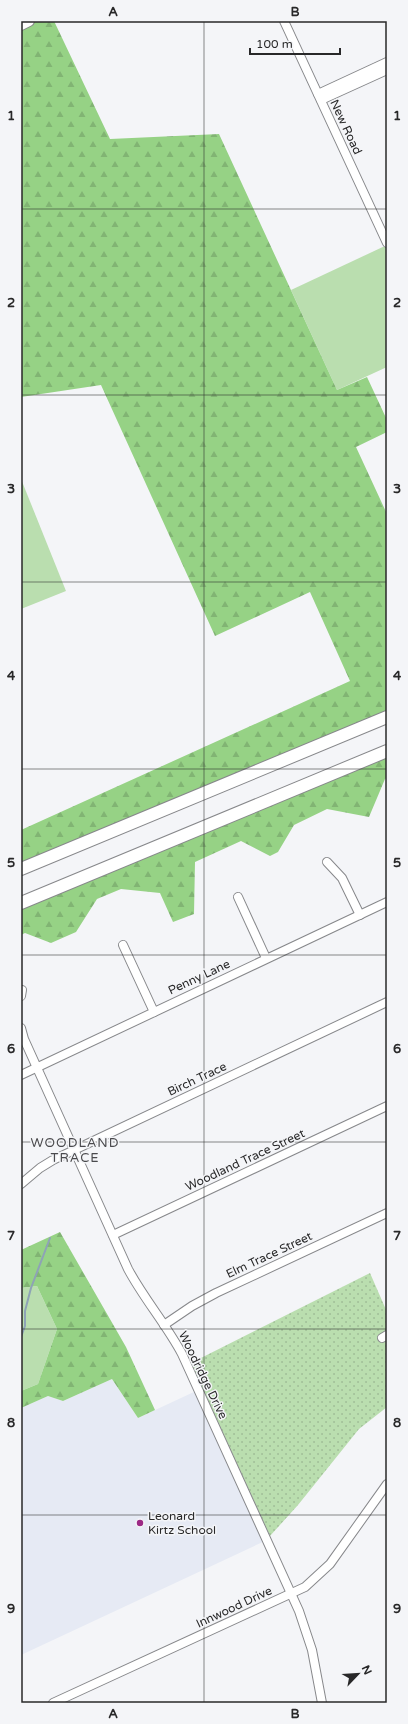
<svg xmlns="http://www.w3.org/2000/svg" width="408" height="1724" font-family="'Varela Round',sans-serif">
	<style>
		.built { fill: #e6eaf4 }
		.grass { fill: #badeaf }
		.forest { fill: url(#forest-firs) }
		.park { fill: url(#park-dots) }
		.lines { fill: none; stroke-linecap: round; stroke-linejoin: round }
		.stream { stroke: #8ea3b6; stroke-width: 2 }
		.minor-casing { stroke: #87888b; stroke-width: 10 }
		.major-casing { stroke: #87888b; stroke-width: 12 }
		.highway-casing { stroke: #87888b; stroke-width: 14 }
		.minor { stroke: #fff; stroke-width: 8 }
		.major { stroke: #fff; stroke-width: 10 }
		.highway { stroke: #fff; stroke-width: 12 }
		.grid { fill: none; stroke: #282829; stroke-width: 1; stroke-opacity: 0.55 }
		.poi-dot { fill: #9c2985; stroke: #f4f5f8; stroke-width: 1.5 }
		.labels { text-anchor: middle; stroke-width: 3; stroke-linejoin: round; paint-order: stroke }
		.street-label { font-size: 12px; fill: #282829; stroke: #f4f5f8 }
		.poi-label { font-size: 12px; fill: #282829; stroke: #f4f5f8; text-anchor: start }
		.neighbourhood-label { font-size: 13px; letter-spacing: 1px; fill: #4a4a4d; stroke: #f4f5f8 }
		.neatline { fill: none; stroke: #282829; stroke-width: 1.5 }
		.grid-label { font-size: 13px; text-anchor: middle; font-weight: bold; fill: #282829 }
	</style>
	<defs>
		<pattern id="forest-firs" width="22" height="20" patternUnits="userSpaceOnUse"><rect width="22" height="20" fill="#96d285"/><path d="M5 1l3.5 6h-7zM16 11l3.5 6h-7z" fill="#81b473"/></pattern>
		<pattern id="park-dots" width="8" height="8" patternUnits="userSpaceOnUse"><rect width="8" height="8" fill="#badeaf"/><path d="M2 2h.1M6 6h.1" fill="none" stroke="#a0be97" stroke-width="1.8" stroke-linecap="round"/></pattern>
	</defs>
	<rect width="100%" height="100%" fill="#f4f5f8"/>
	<path class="built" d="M 112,1379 L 138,1418 L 196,1391 L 267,1540 L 21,1655 L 21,1408 L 48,1396 L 63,1401 Z"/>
	<g class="grass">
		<path d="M 387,245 L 387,367 L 337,390 L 291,290 Z"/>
		<path d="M 21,479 L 66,591 L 21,609 Z"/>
		<path d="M 37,1286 L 57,1329 L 38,1384 L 21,1391 L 21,1288 Z"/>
	</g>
	<g class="forest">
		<path d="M 29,21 L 54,21 L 110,139 L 219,134 L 337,390 L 367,377 L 387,420 L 387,432 L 356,447 L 387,514 L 387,717 L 21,869 L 21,830 L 350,681 L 310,592 L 215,636 L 101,385 L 21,397 L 21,25 Z"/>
		<path d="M 387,751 L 387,778 L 385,779 L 369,817 L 327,809 L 294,825 L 278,852 L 270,856 L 241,841 L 195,862 L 194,914 L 173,922 L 160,893 L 121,889 L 97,899 L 76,932 L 51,943 L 25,933 L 21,935 L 21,903 Z"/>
		<path d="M 60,1232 L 126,1347 L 155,1410 L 138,1418 L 112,1379 L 63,1401 L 48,1396 L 21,1408 L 21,1391 L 38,1384 L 57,1329 L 37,1286 L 21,1288 L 21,1250 Z"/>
	</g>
	<path class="park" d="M 370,1273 L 387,1312 L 387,1407 L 359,1429 L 298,1505 L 270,1536 L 191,1363 Z"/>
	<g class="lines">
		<path class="stream" d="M 21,1337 L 25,1326 L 25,1311 L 31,1288 L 50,1238"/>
		<defs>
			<g id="minor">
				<path d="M 284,21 L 387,243"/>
				<path d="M 318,94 L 387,62"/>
				<path d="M 321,100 L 387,70"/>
				<path d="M 327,862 L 342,878 L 360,915"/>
				<path d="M 238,897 L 266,958"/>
				<path d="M 123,945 L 154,1012"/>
				<path d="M 21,996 L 22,990"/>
				<path d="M 21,1028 L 24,1039 L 128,1269 C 144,1299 166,1324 182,1354 L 299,1611 L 312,1650 L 322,1703"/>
				<path d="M 21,1075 L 387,902"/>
				<path d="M 21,1184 L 40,1168 L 53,1160 L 387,1002"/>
				<path d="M 113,1235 L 387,1106"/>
				<path d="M 164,1325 L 192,1306 L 216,1293 L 387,1213"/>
				<path d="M 382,1338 L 387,1335"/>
				<path d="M 53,1703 L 305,1587 L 330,1564 L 387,1484"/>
			</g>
			<path id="major" d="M 21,25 L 29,21"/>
			<g id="highway">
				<path d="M 21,869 L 387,717"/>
				<path d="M 21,903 L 387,751"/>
			</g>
		</defs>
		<use href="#minor" class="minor-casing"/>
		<use href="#major" class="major-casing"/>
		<use href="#highway" class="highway-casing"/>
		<use href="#minor" class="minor"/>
		<use href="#major" class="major"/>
		<use href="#highway" class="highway"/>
	</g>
	<path class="grid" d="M 204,21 L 204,1703M 21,209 L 387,209M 21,395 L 387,395M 21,582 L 387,582M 21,769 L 387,769M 21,955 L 387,955M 21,1142 L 387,1142M 21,1329 L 387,1329M 21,1515 L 387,1515"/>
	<circle class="poi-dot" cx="140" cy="1523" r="4"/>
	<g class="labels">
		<g class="street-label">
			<text transform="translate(346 127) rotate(65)" y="4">New Road</text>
			<text transform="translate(199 977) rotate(-25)" y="4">Penny Lane</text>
			<text transform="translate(197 1079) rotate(-25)" y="4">Birch Trace</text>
			<text transform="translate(245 1160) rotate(-25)" y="4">Woodland Trace Street</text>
			<text transform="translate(269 1255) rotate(-25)" y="4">Elm Trace Street</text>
			<text transform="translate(203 1375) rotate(64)" y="4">Woodridge Drive</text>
			<text transform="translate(234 1607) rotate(-25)" y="4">Innwood Drive</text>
		</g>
		<g class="poi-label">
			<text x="148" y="1520">Leonard<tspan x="148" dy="14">Kirtz School</tspan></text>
		</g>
		<g class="neighbourhood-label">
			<text x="75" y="1147">WOODLAND<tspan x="75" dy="15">TRACE</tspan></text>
		</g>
	</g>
	<rect width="408" height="1724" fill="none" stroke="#f4f5f8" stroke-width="44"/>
	<g transform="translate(358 1674) rotate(65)" stroke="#f4f5f8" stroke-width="3" paint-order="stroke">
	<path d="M0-3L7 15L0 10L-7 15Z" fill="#282829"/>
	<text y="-6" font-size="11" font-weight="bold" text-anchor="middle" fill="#282829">N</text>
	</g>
	<path d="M250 48v6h90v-6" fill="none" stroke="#282829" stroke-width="2"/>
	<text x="256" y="48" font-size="12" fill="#282829" stroke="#f4f5f8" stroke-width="3" paint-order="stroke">100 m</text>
	<rect x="22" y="22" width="364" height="1680" class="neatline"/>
	<g class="grid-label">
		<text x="113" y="16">A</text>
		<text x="295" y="16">B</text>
		<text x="11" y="120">1</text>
		<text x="397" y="120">1</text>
		<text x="11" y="307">2</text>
		<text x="397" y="307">2</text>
		<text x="11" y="493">3</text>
		<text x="397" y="493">3</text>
		<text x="11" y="680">4</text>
		<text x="397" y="680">4</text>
		<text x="11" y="867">5</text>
		<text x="397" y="867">5</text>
		<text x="11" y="1053">6</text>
		<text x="397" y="1053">6</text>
		<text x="11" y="1240">7</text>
		<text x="397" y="1240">7</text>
		<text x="11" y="1427">8</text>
		<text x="397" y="1427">8</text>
		<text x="11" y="1613">9</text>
		<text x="397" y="1613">9</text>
		<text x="113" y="1718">A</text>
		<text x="295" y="1718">B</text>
	</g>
</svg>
